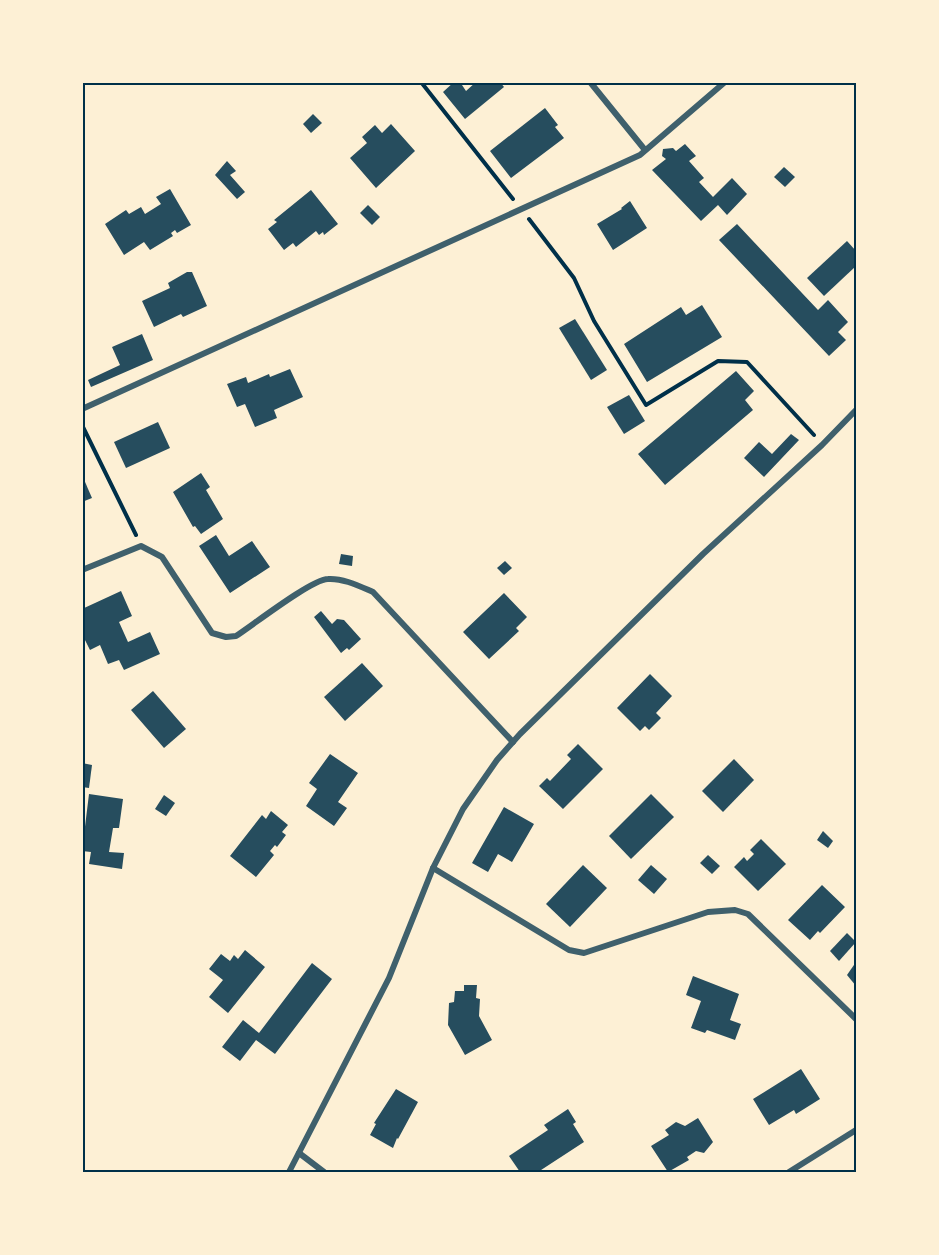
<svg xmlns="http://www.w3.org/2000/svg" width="939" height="1255" font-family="'Nunito Sans',sans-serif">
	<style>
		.building { fill: #264d5e }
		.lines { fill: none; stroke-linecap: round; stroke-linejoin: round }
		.path { stroke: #003049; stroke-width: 4 }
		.minor { stroke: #3f606c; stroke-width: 6 }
		.neatline { fill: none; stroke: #003049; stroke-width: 2 }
	</style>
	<rect width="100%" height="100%" fill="#fdf0d5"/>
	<g class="building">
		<path d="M 454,82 L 460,82 L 466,91 L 476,82 L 500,82 L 504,87 L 465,119 L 443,92 Z"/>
		<path d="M 545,108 L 558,125 L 555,127 L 564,138 L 511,178 L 490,151 Z"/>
		<path d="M 313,114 L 322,123 L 311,133 L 303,124 Z"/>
		<path d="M 391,124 L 415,151 L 376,188 L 350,158 L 367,143 L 362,137 L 375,125 L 382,133 Z"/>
		<path d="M 685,144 L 696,156 L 689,161 L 704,178 L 699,182 L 713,197 L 732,178 L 747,194 L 727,215 L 718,205 L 701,221 L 652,170 L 666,159 L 662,156 L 663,149 L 673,148 L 676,151 Z"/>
		<path d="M 227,161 L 236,171 L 230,175 L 245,192 L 237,199 L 215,175 Z"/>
		<path d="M 784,167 L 795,177 L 785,187 L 774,177 Z"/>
		<path d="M 170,189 L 191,225 L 177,233 L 175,230 L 171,233 L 173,236 L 150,250 L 144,242 L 124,255 L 105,224 L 126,210 L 129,214 L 141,207 L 145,214 L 161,204 L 156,197 Z"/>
		<path d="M 311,190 L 338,224 L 324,235 L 323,232 L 319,235 L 316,231 L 296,247 L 293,243 L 284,250 L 268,229 L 277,222 L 274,220 Z"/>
		<path d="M 630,201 L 647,228 L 613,250 L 597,224 L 622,209 L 621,208 Z"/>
		<path d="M 368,205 L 380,217 L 372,225 L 360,213 Z"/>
		<path d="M 737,224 L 818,310 L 828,300 L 848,322 L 838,332 L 846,340 L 829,356 L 719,240 Z"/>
		<path d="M 847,241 L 856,251 L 856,266 L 824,296 L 807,278 Z"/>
		<path d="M 187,272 L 192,272 L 207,306 L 183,317 L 181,314 L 154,327 L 142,301 L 170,288 L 168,283 Z"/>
		<path d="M 702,305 L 722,337 L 647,382 L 624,344 L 681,307 L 686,315 Z"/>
		<path d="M 575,319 L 607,370 L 591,380 L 559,328 Z"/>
		<path d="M 142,334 L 153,360 L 91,387 L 88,380 L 120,365 L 112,347 Z"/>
		<path d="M 290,369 L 303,397 L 274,410 L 277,418 L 255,427 L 245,404 L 237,407 L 227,384 L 246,377 L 248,383 L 269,374 L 270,377 Z"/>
		<path d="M 736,371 L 754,391 L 745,400 L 753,410 L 665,485 L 638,454 Z"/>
		<path d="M 629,395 L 645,421 L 624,434 L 607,407 Z"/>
		<path d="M 158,422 L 170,448 L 126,468 L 114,442 Z"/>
		<path d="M 791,434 L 799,440 L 764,477 L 744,458 L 759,442 L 772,454 Z"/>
		<path d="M 201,473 L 210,487 L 206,490 L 223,519 L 201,534 L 195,526 L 193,527 L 173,492 Z"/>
		<path d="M 82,475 L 92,498 L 82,502 Z"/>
		<path d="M 216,535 L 229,556 L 252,541 L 270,567 L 230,593 L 199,546 Z"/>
		<path d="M 341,554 L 353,556 L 352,566 L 339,564 Z"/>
		<path d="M 505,561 L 512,568 L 504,575 L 497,568 Z"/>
		<path d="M 121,591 L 132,616 L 119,622 L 128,642 L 150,632 L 160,654 L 124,670 L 119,660 L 108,664 L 100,645 L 90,650 L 84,638 L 82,638 L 82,609 Z"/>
		<path d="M 504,593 L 527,617 L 516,628 L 519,631 L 489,659 L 463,632 Z"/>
		<path d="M 321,611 L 332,624 L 337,619 L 344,620 L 361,639 L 349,650 L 347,648 L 341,653 L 314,617 Z"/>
		<path d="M 362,663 L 383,686 L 345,721 L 324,697 Z"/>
		<path d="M 650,674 L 672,696 L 656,713 L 661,718 L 649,730 L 645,726 L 640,731 L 617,708 Z"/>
		<path d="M 153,691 L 186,729 L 164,748 L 131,710 Z"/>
		<path d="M 578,744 L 603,769 L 563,809 L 539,786 L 547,778 L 550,781 L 571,759 L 567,755 Z"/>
		<path d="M 330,754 L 358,773 L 338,802 L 347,808 L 334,826 L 306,806 L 317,789 L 309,783 Z"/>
		<path d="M 734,759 L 754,780 L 723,812 L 702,791 Z"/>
		<path d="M 82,763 L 92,765 L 89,788 L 82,787 Z"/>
		<path d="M 89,794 L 123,799 L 119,828 L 113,828 L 109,852 L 124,853 L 122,869 L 89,864 L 91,852 L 82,851 Z"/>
		<path d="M 651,794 L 674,817 L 631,859 L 609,836 Z"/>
		<path d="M 164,795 L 175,803 L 166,816 L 155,809 Z"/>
		<path d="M 504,807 L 534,824 L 512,862 L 498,854 L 488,872 L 472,863 Z"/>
		<path d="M 271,811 L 288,825 L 282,832 L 286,835 L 277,847 L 275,845 L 270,851 L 274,855 L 256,877 L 230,856 L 262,815 L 266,819 Z"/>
		<path d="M 823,831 L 833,841 L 828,848 L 817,840 Z"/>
		<path d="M 761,839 L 786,864 L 758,891 L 734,867 L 744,857 L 747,861 L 754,854 L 750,850 Z"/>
		<path d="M 708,855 L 720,866 L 712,874 L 700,863 Z"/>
		<path d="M 583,865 L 607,888 L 570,927 L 546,904 Z"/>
		<path d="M 651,865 L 667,879 L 654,894 L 638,880 Z"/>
		<path d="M 822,885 L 845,907 L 820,933 L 818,931 L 810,940 L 788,920 Z"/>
		<path d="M 847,933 L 856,942 L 839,961 L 830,951 Z"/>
		<path d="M 245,950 L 265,967 L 228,1013 L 209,997 L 223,980 L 209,969 L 221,954 L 230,961 L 234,955 L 238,959 Z"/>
		<path d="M 856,962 L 856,986 L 847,975 Z"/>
		<path d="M 312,963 L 332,979 L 275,1054 L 256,1040 L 240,1061 L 222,1047 L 243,1020 L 259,1033 Z"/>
		<path d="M 693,976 L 739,994 L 730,1020 L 741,1024 L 735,1040 L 707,1030 L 705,1033 L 691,1028 L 701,1001 L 686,995 Z"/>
		<path d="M 464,985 L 477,985 L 476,998 L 480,999 L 479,1016 L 492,1040 L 465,1055 L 448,1025 L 449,1003 L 454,1002 L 455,991 L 464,991 Z"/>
		<path d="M 801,1069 L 820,1099 L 796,1114 L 794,1110 L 769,1125 L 753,1099 Z"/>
		<path d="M 396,1089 L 418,1102 L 398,1139 L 397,1138 L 393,1148 L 370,1135 L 376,1124 L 374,1123 Z"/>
		<path d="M 568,1109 L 576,1122 L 573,1124 L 584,1142 L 538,1172 L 520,1172 L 509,1156 L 548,1130 L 544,1125 Z"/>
		<path d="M 698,1118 L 713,1142 L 704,1153 L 696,1151 L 687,1157 L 689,1160 L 668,1172 L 651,1146 L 669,1135 L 665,1130 L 676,1122 L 685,1126 Z"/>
	</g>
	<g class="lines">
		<g class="path">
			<path d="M 421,82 L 513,199"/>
			<path d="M 529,219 L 574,278 L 594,321 L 646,405 L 718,361 L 747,362 L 814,435"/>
			<path d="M 82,425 L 136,535"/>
		</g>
		<g class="minor">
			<path d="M 590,82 L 645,150"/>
			<path d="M 82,409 L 640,155 L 725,82"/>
			<path d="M 82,570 L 141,546 L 162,557 L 212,633 L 226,637 L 236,636 C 253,625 312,579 328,579 C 343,578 359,586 373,592 L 513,742"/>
			<path d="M 433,868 L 569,950 L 584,953 L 708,912 L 735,910 L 748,914 L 856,1019"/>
			<path d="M 299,1153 L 324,1172"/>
			<path d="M 289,1172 L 389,978 L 433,868 L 463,809 L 497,760 L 520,734 L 703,554 L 822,445 L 856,410"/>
			<path d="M 789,1172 L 856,1130"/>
		</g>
	</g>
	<rect width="939" height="1255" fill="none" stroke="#fdf0d5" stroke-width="168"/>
	<rect x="84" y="84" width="771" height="1087" class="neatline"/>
</svg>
